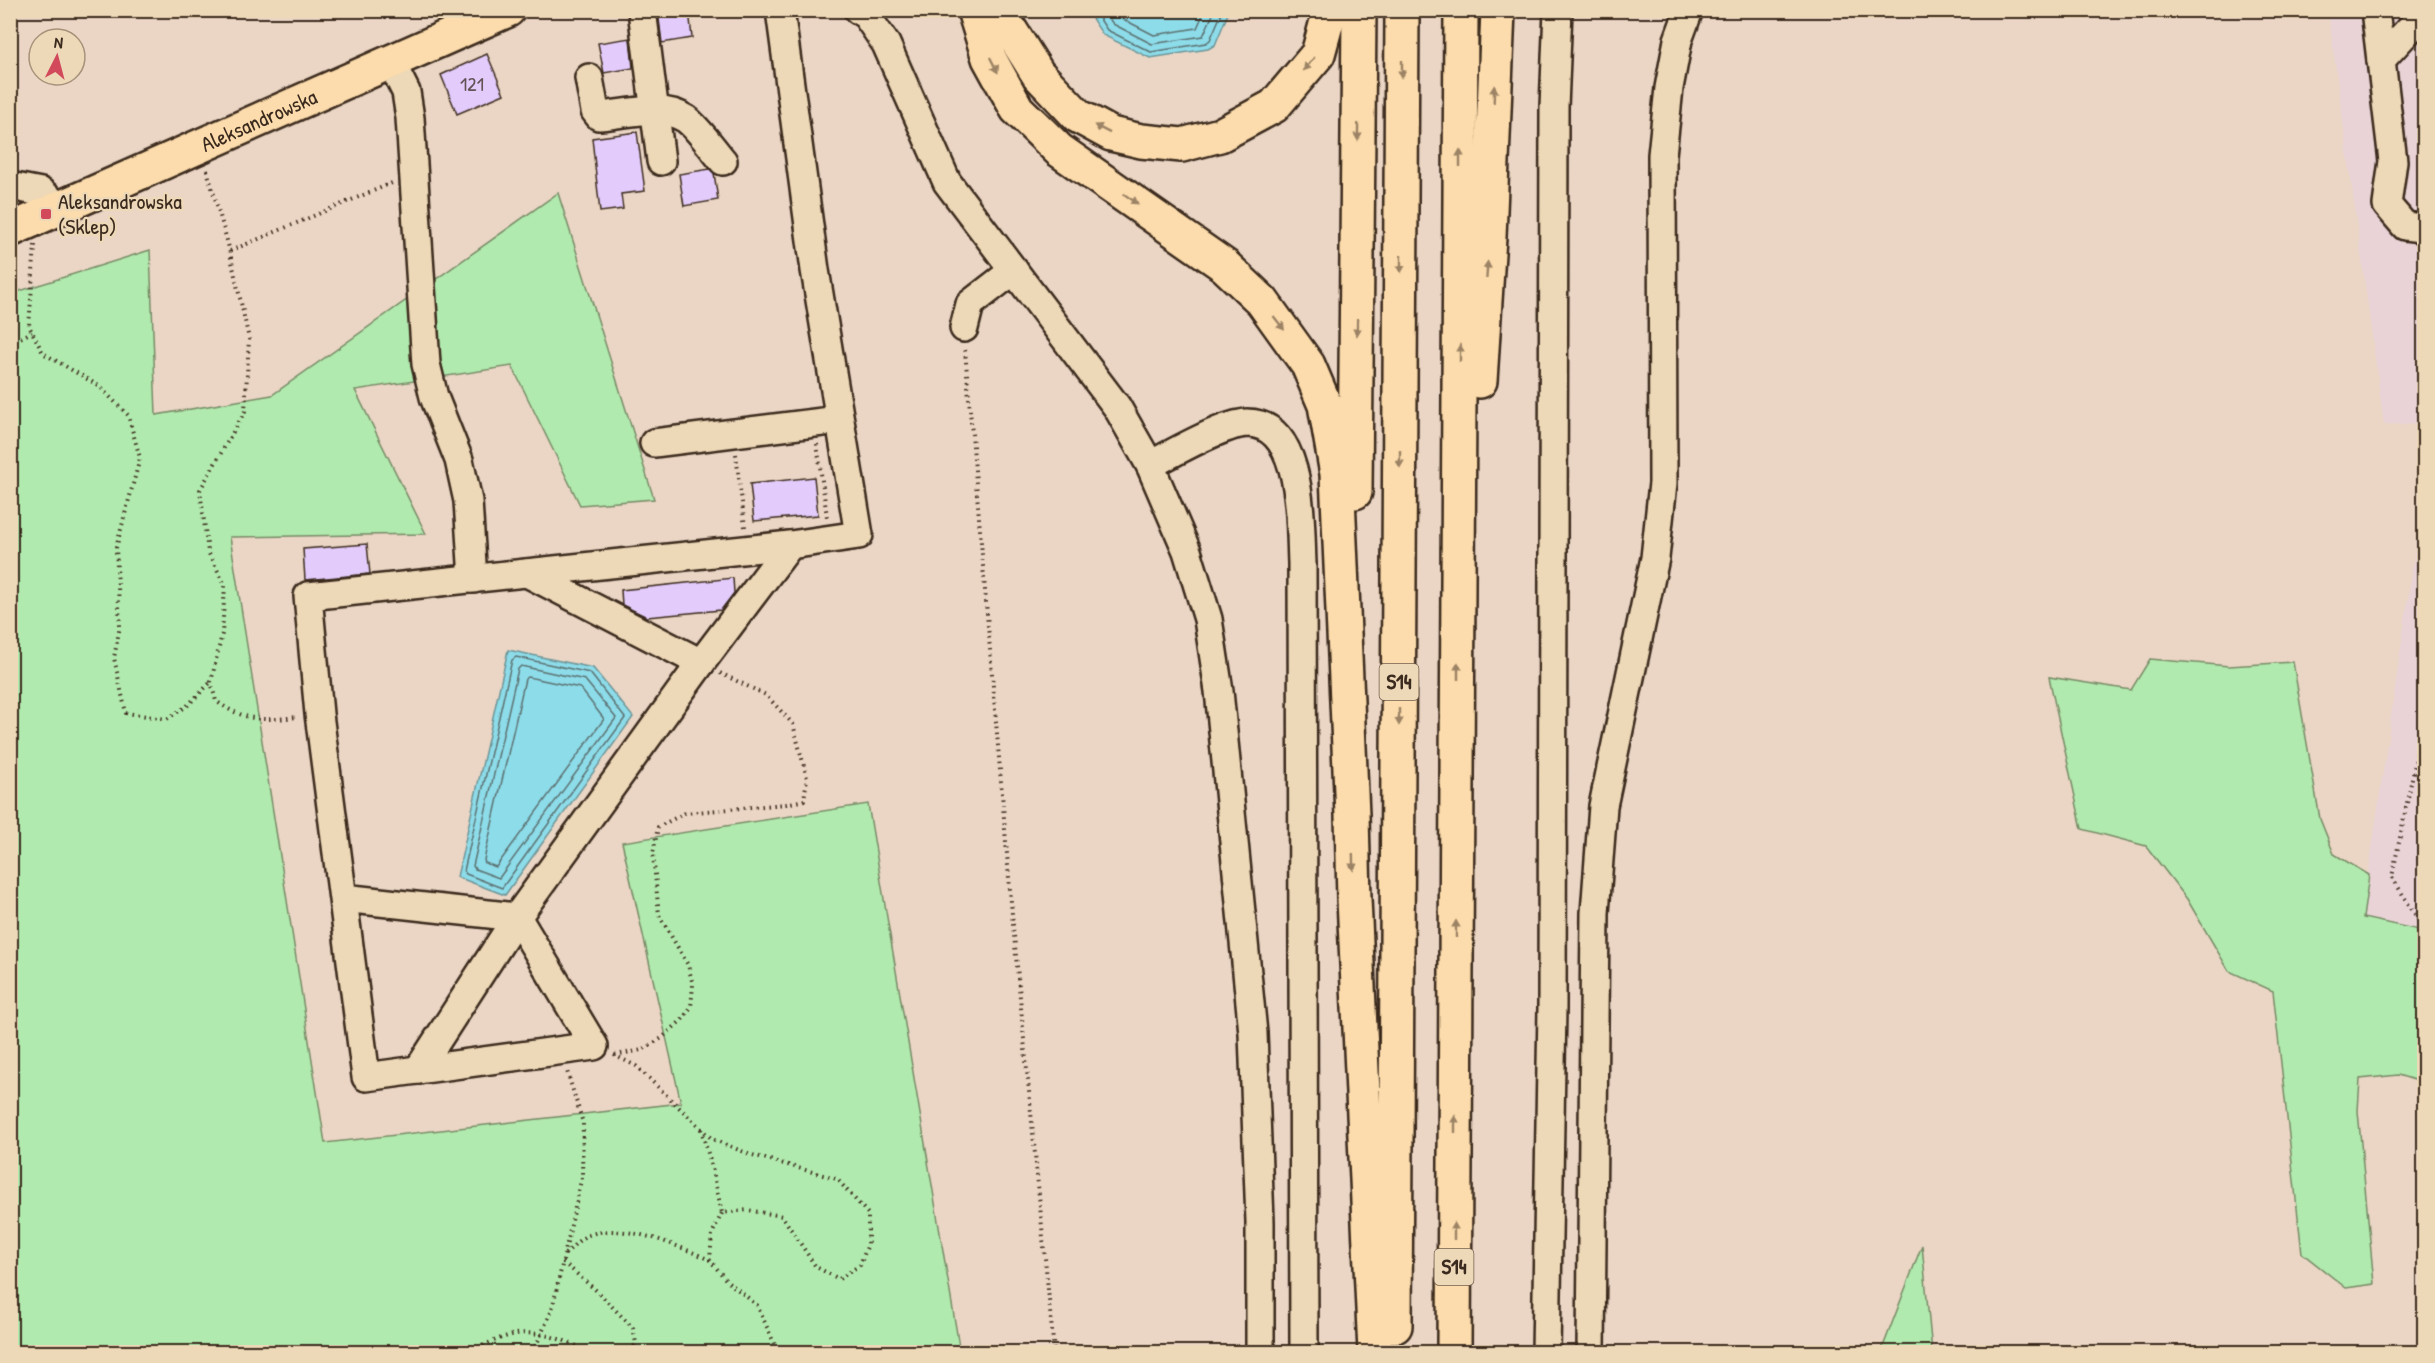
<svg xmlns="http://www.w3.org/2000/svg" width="2435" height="1363" viewBox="0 0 2435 1363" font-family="'Patrick Hand',sans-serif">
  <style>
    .built { fill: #e9d3d6 }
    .green { fill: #b1eaae; stroke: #768a66; stroke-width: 1.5 }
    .water { fill: #8ddcea; stroke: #6c9598; stroke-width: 1.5 }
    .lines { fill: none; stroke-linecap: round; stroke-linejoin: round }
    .shore { stroke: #5c7170; stroke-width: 1.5 }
    .building { fill: #e3ccfc; stroke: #3b2a1e; stroke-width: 1.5 }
    .minor-casing { stroke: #3b2a1e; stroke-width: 32 }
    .major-casing { stroke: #3b2a1e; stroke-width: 38 }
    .highway-casing { stroke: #3b2a1e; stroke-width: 38 }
    .path { stroke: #3b2a1e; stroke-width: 4; stroke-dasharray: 1.5 4.5; stroke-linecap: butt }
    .minor { stroke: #edd8b7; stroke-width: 27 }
    .major { stroke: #fcdcac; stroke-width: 33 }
    .highway { stroke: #fcdcac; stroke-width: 33 }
    .oneway { fill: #9c8365 }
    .poi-dot { fill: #d1495b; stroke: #edd8b7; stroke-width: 2 }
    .labels { text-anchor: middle; stroke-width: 4.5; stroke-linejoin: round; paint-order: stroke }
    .number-label { font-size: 20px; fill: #655256 }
    .shield { fill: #edd8b7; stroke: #705e4c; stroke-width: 1.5 }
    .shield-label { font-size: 21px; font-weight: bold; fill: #3b2a1e }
    .street-label { font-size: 22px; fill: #3b2a1e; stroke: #edd8b7 }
    .poi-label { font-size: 22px; fill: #3b2a1e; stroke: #edd8b7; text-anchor: start }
  </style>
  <rect width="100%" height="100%" fill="#ebd6c5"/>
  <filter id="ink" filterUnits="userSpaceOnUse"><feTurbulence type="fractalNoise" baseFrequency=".0167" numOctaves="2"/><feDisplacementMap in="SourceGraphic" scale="12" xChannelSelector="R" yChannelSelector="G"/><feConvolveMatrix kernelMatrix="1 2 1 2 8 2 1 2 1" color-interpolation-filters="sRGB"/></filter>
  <g filter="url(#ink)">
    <g class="built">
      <path d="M2328,11H2424V423L2384,425Z"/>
      <path d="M2424,486V931L2362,918Z"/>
    </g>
    <g class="green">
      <path d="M558,193L654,499L580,505L512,366L355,390L426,534L230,537L325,1143L681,1103L622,842L868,804L960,1352H11L10,294L150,250L156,415L272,395Z"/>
      <path d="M2150,659L2229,666L2293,662L2320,819L2334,854L2369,875L2363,918L2424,931V1083L2398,1075L2360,1079L2358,1111L2374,1284L2346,1288L2302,1253L2273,991L2229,971L2187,899L2146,846L2082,829L2049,677L2131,690Z"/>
      <path d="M1922,1245L1932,1352H1881Z"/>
    </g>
    <g class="water">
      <path d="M1087,11H1229L1215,45L1208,49L1150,58L1103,35Z"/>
      <path d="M508,650L593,668L633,717L505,895L457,877Z"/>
    </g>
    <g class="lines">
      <g class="shore">
        <path d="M1094,10L1107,30L1151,52L1206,43L1210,40L1223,10"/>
        <path d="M1103,10L1113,24L1152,44L1203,36L1215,10"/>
        <path d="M1114,10L1119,17L1154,35L1197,28L1205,10"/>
        <path d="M516,657L590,673L625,718L502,888L466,874L464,871L512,660Z"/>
        <path d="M521,666L585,680L616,718L499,878L475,869L473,866L518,669Z"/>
        <path d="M528,677L580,688L604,719L496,867L485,863L484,860L525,679Z"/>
      </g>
    </g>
    <g class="building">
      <path d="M689,10L692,38L662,43L658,11Z"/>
      <path d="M630,38L633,68L604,73L598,43Z"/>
      <path d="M487,54L504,94L457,114L441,75Z"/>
      <path d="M637,132L645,191L621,194L623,209L600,212L592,138Z"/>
      <path d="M710,169L714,173L718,200L684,206L679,174Z"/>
      <path d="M814,477L818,515L754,521L750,484Z"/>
      <path d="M367,544L370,574L305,580L303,549Z"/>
      <path d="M733,578L734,593L721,610L647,617L622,605L621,590Z"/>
    </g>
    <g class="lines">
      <defs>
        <g id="minor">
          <path d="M642,10L661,161"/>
          <path d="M858,10L866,15L886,44L947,182L1117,407L1150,465L1187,551L1208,619L1219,691L1253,1033L1260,1222V1352"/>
          <path d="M2375,10L2393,161L2387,205L2405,226L2421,228"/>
          <path d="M2381,60L2416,22L2424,17"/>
          <path d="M391,62L406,92L410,118L426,364L434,397L459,460L468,501L473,579"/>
          <path d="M589,78L595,111L599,116C626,114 662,103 686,119C698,128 713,149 723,161"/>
          <path d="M10,186L41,192L61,208"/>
          <path d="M964,328L970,304L1014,270"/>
          <path d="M654,443L839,420"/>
          <path d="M1150,465C1173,453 1223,424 1247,423C1304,423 1300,523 1302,563L1304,1352"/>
          <path d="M527,573L701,663"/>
          <path d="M343,898L517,917L594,1046L366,1077L319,714L308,596L790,545L859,535L815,270L780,10"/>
          <path d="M418,1070L517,917L701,663L790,545"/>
          <path d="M1546,1352L1552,1008L1554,107L1558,10"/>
          <path d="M1591,1352L1595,913L1603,806L1655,558L1663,483L1662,155L1669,88L1678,40L1689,10"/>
        </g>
        <g id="major">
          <path id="s1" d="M10,230L508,10"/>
        </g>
        <g id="highway">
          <path d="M974,10L989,58L1017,109L1059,150L1225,266L1262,301L1308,365L1325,405L1337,474L1352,815L1354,899L1375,1352"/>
          <path d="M1001,10L1004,20L1038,74L1078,116L1111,134L1141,141L1182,145L1220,135L1274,106L1318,54L1330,10"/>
          <path d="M1480,381L1489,237L1498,10"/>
          <path d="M1355,492L1359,10"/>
          <path d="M1395,1326L1402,10"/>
          <path d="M1454,1352L1461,10"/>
        </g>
      </defs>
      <use href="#minor" class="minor-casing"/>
      <use href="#major" class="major-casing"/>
      <use href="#highway" class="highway-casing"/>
      <g class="path">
        <path d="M207,170L228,244L249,339L245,411L200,490L208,552L225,585L222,634L211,682L216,701C244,721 263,721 297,717"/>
        <path d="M35,245L29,326L43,353L99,386L128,415L140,458L116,548L120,626L114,658L126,713L167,719L187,706L211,682"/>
        <path d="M230,251L392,183"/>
        <path d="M10,343L32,332"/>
        <path d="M965,350L1012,914L1054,1352"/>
        <path d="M817,444L827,517"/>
        <path d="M736,454L745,527"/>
        <path d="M2424,719L2392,877L2419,921L2424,923"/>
        <path d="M614,1055L636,1066L712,1139L749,1154L837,1179L868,1214V1244L860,1265L839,1279L816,1267L782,1216L748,1210L722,1213L712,1234L710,1260L727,1281L757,1305L778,1352"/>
        <path d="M615,1055L642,1050L662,1038L682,1020L691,1007L693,985L688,965L659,915L653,854L658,827L685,813L786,804L804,800L807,778L793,724L766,695L720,673"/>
        <path d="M701,1129L713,1171L722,1213"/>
        <path d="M565,1254C571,1249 576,1242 583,1238C615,1218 679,1246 710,1260"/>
        <path d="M563,1262L598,1292L633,1328L636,1343L631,1352"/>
        <path d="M466,1352C482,1347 499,1337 516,1334C540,1330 568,1341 589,1352"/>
        <path d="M533,1352L552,1310L582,1176L583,1123L567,1071"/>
      </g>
      <use href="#minor" class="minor"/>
      <use href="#major" class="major"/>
      <use href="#highway" class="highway"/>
    </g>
    <defs><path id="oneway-solid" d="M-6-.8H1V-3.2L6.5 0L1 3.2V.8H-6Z" transform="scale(1.5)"/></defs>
    <g class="oneway">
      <use href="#oneway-solid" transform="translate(1309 64) rotate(129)"/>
      <use href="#oneway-solid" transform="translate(994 65) rotate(63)"/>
      <use href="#oneway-solid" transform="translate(1402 69) rotate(90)"/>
      <use href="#oneway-solid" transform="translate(1494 94) rotate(-88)"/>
      <use href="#oneway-solid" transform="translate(1102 129) rotate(-153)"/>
      <use href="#oneway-solid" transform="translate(1358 132) rotate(91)"/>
      <use href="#oneway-solid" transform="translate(1460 158) rotate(-90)"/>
      <use href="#oneway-solid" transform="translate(1131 199) rotate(35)"/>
      <use href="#oneway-solid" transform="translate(1401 264) rotate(90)"/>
      <use href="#oneway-solid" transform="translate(1487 270) rotate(-86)"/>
      <use href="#oneway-solid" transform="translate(1279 323) rotate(52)"/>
      <use href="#oneway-solid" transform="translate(1357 327) rotate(91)"/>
      <use href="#oneway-solid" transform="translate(1460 353) rotate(-90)"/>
      <use href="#oneway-solid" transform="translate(1400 459) rotate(90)"/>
      <use href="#oneway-solid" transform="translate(1458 671) rotate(-90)"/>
      <use href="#oneway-solid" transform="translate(1399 717) rotate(90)"/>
      <use href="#oneway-solid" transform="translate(1353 862) rotate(89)"/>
      <use href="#oneway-solid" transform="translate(1456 929) rotate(-90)"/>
      <use href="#oneway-solid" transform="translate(1455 1124) rotate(-90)"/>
      <use href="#oneway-solid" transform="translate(1454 1231) rotate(-90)"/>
    </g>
  </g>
  <rect class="poi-dot" x="40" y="208" width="12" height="12" rx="3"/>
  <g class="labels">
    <g class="number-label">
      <text x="472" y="91">121</text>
    </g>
    <g class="shield">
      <rect x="1379.5" y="664" width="39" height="36" rx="4.5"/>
      <rect x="1434.5" y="1249" width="39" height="36" rx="4.5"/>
    </g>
    <g class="shield-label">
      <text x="1399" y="689">S14</text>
      <text x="1454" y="1274">S14</text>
    </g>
    <g class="street-label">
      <text dy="8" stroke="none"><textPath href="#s1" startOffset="272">Aleksandrowska</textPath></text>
    </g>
    <g class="poi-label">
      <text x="58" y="209">Aleksandrowska<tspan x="58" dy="25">(Sklep)</tspan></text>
    </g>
  </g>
  <rect width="2435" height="1363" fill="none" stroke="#edd8b7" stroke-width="36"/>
  <rect x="18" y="18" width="2399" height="1327" fill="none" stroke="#3b2a1e" stroke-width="2" filter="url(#ink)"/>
  <g transform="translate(57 57) rotate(6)"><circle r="28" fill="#edd8b7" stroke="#a6927a" stroke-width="1.5"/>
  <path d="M0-4.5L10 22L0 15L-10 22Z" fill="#d1495b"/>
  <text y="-9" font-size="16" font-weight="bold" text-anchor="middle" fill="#3b2a1e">N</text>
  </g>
</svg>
